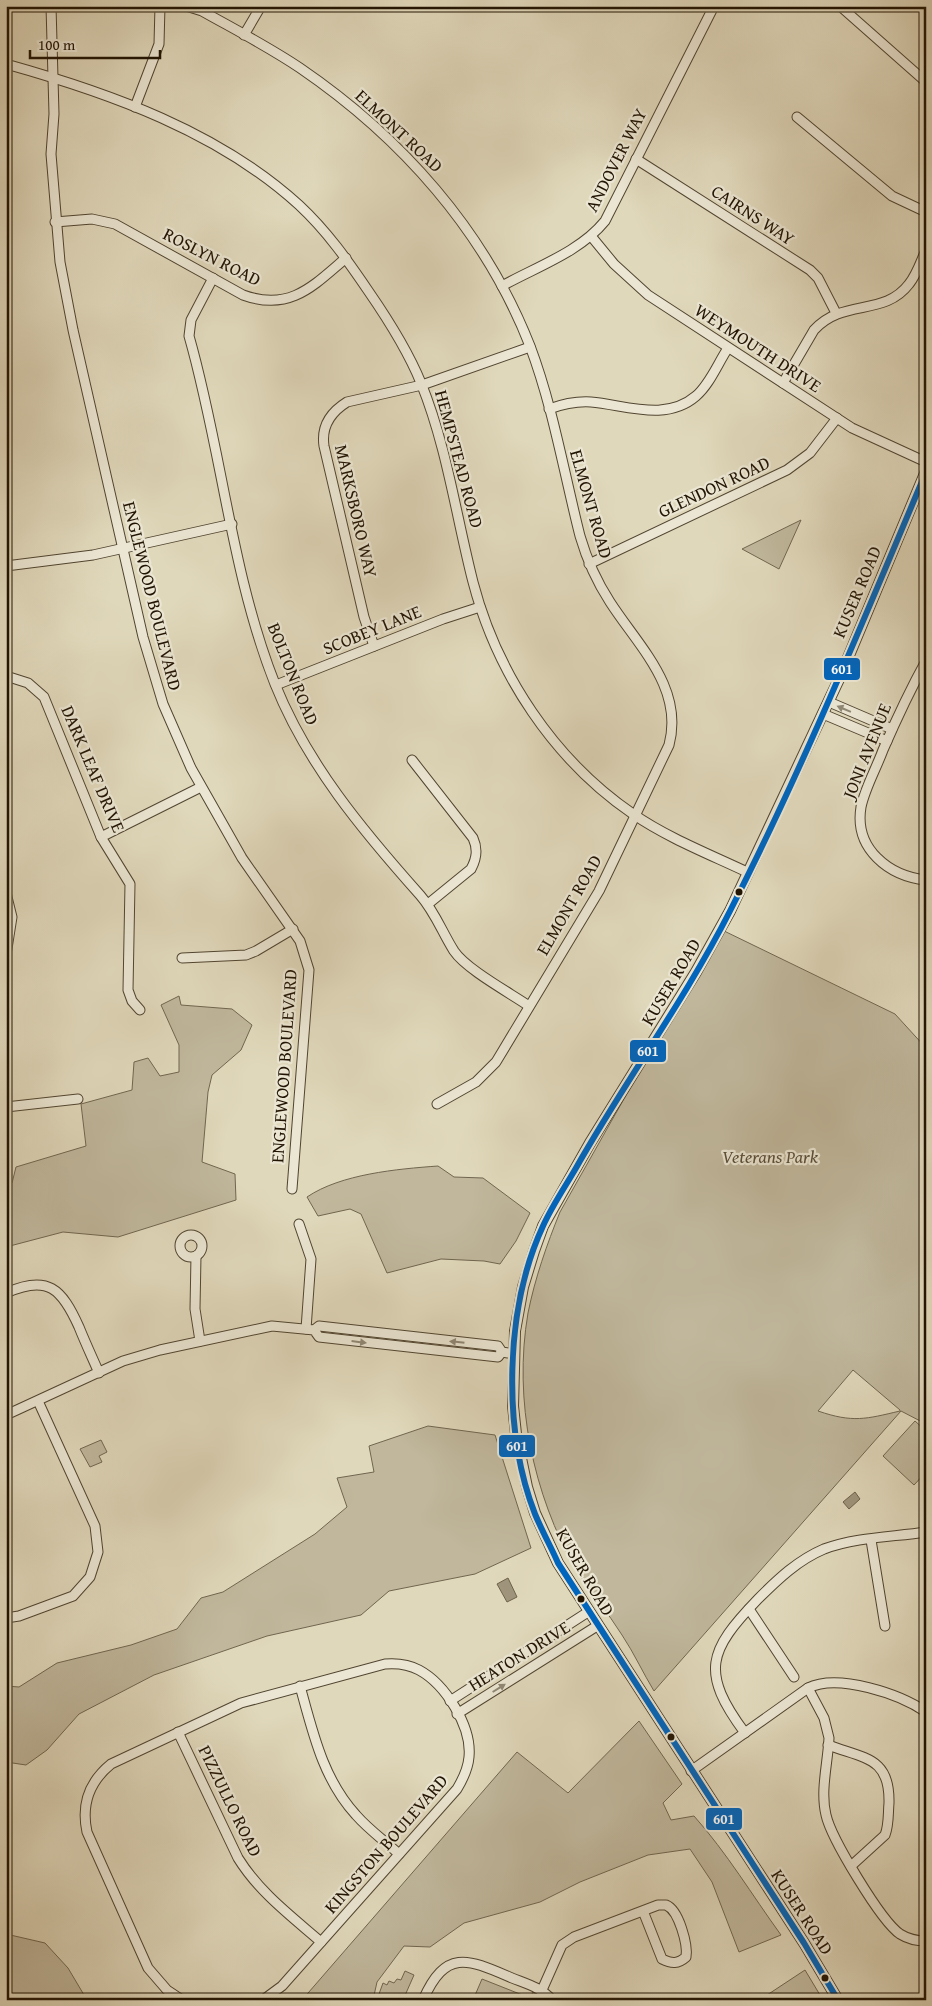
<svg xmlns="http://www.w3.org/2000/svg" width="932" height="2006" viewBox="0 0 932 2006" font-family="'Gentium Book Plus',serif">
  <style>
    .green { fill: #c0b79c; stroke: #706650; fill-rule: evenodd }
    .water { fill: #9f957c; stroke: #6d614c }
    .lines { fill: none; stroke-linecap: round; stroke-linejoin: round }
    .minor-casing { stroke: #514531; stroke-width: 11 }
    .tertiary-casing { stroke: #514531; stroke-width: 12 }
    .minor { stroke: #ebe6d3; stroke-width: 9 }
    .tertiary { stroke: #ebe6d3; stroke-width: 10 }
    .bus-1-casing { stroke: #ebe6d3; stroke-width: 10 }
    .bus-1 { stroke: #0065bd; stroke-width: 6 }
    .oneway { fill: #908875 }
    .bus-dot { fill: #211403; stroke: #ebe6d3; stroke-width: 2 }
    .labels { text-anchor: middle; stroke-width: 4.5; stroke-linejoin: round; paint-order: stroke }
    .street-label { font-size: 18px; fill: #211403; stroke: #ebe6d3 }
    .park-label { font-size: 18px; font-style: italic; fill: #594d39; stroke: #ebe6d3 }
    .line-badge { stroke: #ebe6d3; stroke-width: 2 }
    .badge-label { font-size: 14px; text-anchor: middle; font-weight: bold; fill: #fff }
  </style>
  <rect width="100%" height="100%" fill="#e0d8bb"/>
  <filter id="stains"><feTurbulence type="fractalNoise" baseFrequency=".004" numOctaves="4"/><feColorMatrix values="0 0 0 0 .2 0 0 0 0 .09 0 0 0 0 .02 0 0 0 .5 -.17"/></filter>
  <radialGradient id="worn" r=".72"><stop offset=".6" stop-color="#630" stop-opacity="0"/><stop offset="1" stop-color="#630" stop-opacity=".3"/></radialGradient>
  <g class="green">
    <path d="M801,520L779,569L742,549Z"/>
    <path d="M720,929L895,1014L926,1048V1424L901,1411L654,1691C643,1673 634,1653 622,1635C608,1612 590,1593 576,1570C533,1494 513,1400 528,1313C535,1278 547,1244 560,1212ZM853,1370L900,1410V1411C866,1419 853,1423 818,1411Z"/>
    <path d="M179,996L181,1005L232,1009L252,1025L241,1050L212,1075L208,1092L202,1162L235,1174L236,1200L118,1237L63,1232L6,1247V1180L12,1183L16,1167L86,1146L81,1104L132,1090L134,1062L148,1058L160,1076L179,1072V1045L161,1005Z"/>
    <path d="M438,1166L454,1177L483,1178L530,1213L516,1241L500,1264L484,1261L441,1259L387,1273L361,1214L350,1209L318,1216L307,1197C341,1174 397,1169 438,1166Z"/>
    <path d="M915,1421L926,1431V1472L914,1485L883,1456Z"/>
    <path d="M428,1426L495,1435L531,1548L475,1574L389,1591L361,1615L267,1636L154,1675L79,1714L47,1750L26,1765L6,1762V1686L19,1687L57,1663L131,1645L177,1629L201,1598L223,1592L315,1534L347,1507L337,1478L374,1472L369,1446Z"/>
    <path d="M101,1440L107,1452L99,1456L102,1462L90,1467L80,1449Z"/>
    <path d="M639,1721L682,1784L663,1803L671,1820L694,1816C727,1853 752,1895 781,1935L739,1952L712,1882L690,1849L648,1855L580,1882L540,1902L464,1923L430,1947L404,1946L377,1982L373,2000H302L517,1752L568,1793Z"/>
    <path d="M6,1934L45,1943L68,1968L87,2000H6Z"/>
    <path d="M805,1970L823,2000H758L761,1999Z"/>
    <path d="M405,1971L414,1975L403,2000H382L384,1996L379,1994L383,1983L387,1985L389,1981L394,1983L397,1979L401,1980Z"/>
    <path d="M482,1979L530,1998L533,1992L543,2000H473Z"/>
  </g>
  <g class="water">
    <path d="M855,1492L860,1499L849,1509L843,1502Z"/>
    <path d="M508,1578L517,1597L507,1602L497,1584Z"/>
  </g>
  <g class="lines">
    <defs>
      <g id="minor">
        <path d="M51,6L54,114L51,154L60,262L73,330L143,637L163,704L191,768L242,858L300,941L309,970L292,1189"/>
        <path d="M186,6L202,11C234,29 269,47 300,68C401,137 485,231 530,346C553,407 564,473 580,536C587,560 597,582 610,602C639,647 684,688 669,745L599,891L496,1062L476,1082L437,1104"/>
        <path d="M840,6L926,82"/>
        <path d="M244,35L261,6"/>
        <path d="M6,64C110,93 219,132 299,205C327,231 348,261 369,292C389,321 408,351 421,383C447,447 456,516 473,582C497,674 554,760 633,814C668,838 709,854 747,872"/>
        <path d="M135,107L159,44L160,6"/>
        <path d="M797,117L892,196L926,212"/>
        <path d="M636,159L810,270L818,278L836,313"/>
        <path d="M55,222L92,219L115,224L243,295C290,312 313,286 346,258"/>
        <path d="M591,236L614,264L648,295L852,428L926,462"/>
        <path d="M213,278L191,320L189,336C222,451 231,573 275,684C307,764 363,831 420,895C435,912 442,932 454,951C466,969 510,993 529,1006"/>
        <path d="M502,286C536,267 580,252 605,221L714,6"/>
        <path d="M783,383L814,330C843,298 884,317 909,284C917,274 921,261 926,250"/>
        <path d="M549,409C563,404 576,401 591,402C626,405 666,422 696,396C710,384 718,363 728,348"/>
        <path d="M6,548L7,566"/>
        <path d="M589,564L787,470L810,453L837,418"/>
        <path d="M6,566L93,555L232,524"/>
        <path d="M374,646L364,617L324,446C321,426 331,412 347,402L422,385L530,347"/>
        <path d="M926,661C910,690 896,720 883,750C876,769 865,788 861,807C854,849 889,876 926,880"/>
        <path d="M6,676L28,683L44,697L101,837L130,884L128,990L132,1001L140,1010"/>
        <path d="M276,685L443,619L480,607"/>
        <path d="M829,702L892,729"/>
        <path d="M823,714L887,741"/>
        <path d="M412,760L473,838C478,849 477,858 471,869L428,904"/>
        <path d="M101,837L201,787"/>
        <path d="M6,893L12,917L6,955"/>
        <path d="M182,958L246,955L256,951L293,929"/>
        <path d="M6,1107L78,1099"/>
        <path d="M299,1224L311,1259L306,1329"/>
        <circle cx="191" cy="1246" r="11"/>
        <path d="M196,1256L195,1309L200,1341"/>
        <path d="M6,1293C48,1274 62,1289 79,1327C85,1342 92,1357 99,1373"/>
        <path d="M314,1330L319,1326L498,1346L502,1352L508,1353"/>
        <path d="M6,1415L123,1361L160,1350L272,1326L314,1330L319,1337L498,1357L502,1352"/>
        <path d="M871,1540L885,1626"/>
        <path d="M749,1609L794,1677"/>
        <path d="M6,1618L19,1616L73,1596L90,1577L98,1552L95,1526L38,1401"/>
        <path d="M300,1686C313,1733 323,1779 356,1815C369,1830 385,1841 399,1854"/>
        <path d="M808,1688L824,1718L829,1738C828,1762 820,1791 826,1815C831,1838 881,1921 900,1934C908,1939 917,1941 926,1941"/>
        <path d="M450,1701L588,1612"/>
        <path d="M457,1714L597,1626"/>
        <path d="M178,1732L238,1858C259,1892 291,1916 321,1942"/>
        <path d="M745,1733C700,1672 708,1651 758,1599C778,1579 798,1560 824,1549C856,1537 893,1537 926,1532"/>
        <path d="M828,1745C865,1759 890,1757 889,1803C888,1814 889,1825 885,1835L851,1866"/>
        <path d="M691,1771L808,1688C838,1673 900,1694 926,1712"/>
        <path d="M542,1990L562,1945L574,1937L658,1905C661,1905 664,1905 666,1905C679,1910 688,1945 686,1957C678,1964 672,1964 662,1959L643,1911"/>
        <path d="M182,2000L167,1990L148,1968L87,1832C81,1804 89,1782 111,1764L241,1703L385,1664C397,1663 408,1664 419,1670C445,1684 472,1726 469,1757C468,1769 463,1779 457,1789L282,1986L263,2000"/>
        <path d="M423,2000C446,1948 468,1959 512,1978C527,1984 542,1988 552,2000"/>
      </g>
      <path id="tertiary" d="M838,2000L804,1943L558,1563L535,1513L527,1487L516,1434L513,1406L515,1331L523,1287L534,1251L543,1226L590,1143L696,972L730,911L840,677L926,471"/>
    </defs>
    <use href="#minor" class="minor-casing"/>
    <use href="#tertiary" class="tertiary-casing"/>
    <use href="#minor" class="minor"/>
    <use href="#tertiary" class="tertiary"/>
    <defs>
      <path id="bus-1" d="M838,2000L804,1943L558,1563C551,1547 542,1531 535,1514C502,1429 505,1308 543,1226C552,1206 565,1187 576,1168C625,1081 685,1000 730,911C803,768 864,619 926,472"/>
    </defs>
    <use href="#bus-1" class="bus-1-casing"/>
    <use href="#bus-1" class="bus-1"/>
  </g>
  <defs><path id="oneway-solid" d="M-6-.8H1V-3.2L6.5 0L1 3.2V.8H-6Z" transform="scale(1.25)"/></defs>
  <g class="oneway">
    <use href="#oneway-solid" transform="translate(844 709) rotate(-157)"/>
    <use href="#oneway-solid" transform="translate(359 1342) rotate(7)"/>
    <use href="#oneway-solid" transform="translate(457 1342) rotate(-174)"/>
    <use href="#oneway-solid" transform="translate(499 1688) rotate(-32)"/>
  </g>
  <g class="bus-dot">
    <circle cx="739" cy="892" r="4.5"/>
    <circle cx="581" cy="1599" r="4.5"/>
    <circle cx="671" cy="1737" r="4.5"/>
    <circle cx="825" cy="1978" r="4.5"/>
  </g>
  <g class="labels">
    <g class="street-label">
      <text transform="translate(399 131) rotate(43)" y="6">ELMONT ROAD</text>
      <text transform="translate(616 160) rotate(-63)" y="6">ANDOVER WAY</text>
      <text transform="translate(753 215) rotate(33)" y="6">CAIRNS WAY</text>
      <text transform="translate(212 257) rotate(27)" y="6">ROSLYN ROAD</text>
      <text transform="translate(758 348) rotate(33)" y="6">WEYMOUTH DRIVE</text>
      <text transform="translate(459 459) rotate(75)" y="6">HEMPSTEAD ROAD</text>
      <text transform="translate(714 487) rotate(-25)" y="6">GLENDON ROAD</text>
      <text transform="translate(591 504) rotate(74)" y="6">ELMONT ROAD</text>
      <text transform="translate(356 511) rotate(77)" y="6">MARKSBORO WAY</text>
      <text transform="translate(857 592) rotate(-67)" y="6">KUSER ROAD</text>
      <text transform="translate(152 596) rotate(76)" y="6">ENGLEWOOD BOULEVARD</text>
      <text transform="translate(372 630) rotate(-22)" y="6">SCOBEY LANE</text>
      <text transform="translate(293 674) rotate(68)" y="6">BOLTON ROAD</text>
      <text transform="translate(867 751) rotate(-68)" y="6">JONI AVENUE</text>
      <text transform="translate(93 769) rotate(67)" y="6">DARK LEAF DRIVE</text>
      <text transform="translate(569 905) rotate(-60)" y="6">ELMONT ROAD</text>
      <text transform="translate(671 982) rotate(-59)" y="6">KUSER ROAD</text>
      <text transform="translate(284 1066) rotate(-86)" y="6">ENGLEWOOD BOULEVARD</text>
      <text transform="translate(585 1572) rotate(60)" y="6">KUSER ROAD</text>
      <text transform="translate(519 1656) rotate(-32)" y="6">HEATON DRIVE</text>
      <text transform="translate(230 1801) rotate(64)" y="6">PIZZULLO ROAD</text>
      <text transform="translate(386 1844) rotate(-49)" y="6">KINGSTON BOULEVARD</text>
      <text transform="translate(802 1912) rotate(57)" y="6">KUSER ROAD</text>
    </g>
    <g class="park-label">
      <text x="770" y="1163">Veterans Park</text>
    </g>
  </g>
  <g class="line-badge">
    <rect x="823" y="657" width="38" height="24" rx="5" fill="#0065bd"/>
    <rect x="629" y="1039" width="38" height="24" rx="5" fill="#0065bd"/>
    <rect x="498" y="1434" width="38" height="24" rx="5" fill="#0065bd"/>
    <rect x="705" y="1807" width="38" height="24" rx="5" fill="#0065bd"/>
  </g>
  <g class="badge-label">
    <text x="842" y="674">601</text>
    <text x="648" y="1056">601</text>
    <text x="517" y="1451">601</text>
    <text x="724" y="1824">601</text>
  </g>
  <rect width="932" height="2006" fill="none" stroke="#e0d8bb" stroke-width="25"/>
  <rect x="8" y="8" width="917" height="1991" fill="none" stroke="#211403" stroke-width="2.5"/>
  <rect x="12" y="12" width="907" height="1981" fill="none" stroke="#211403"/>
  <path d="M30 50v8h130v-8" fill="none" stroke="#211403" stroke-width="2.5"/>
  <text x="38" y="50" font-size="15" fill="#211403" stroke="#ebe6d3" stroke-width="4" paint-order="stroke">100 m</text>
  <rect width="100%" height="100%" filter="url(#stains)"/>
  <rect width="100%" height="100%" fill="url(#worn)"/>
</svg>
